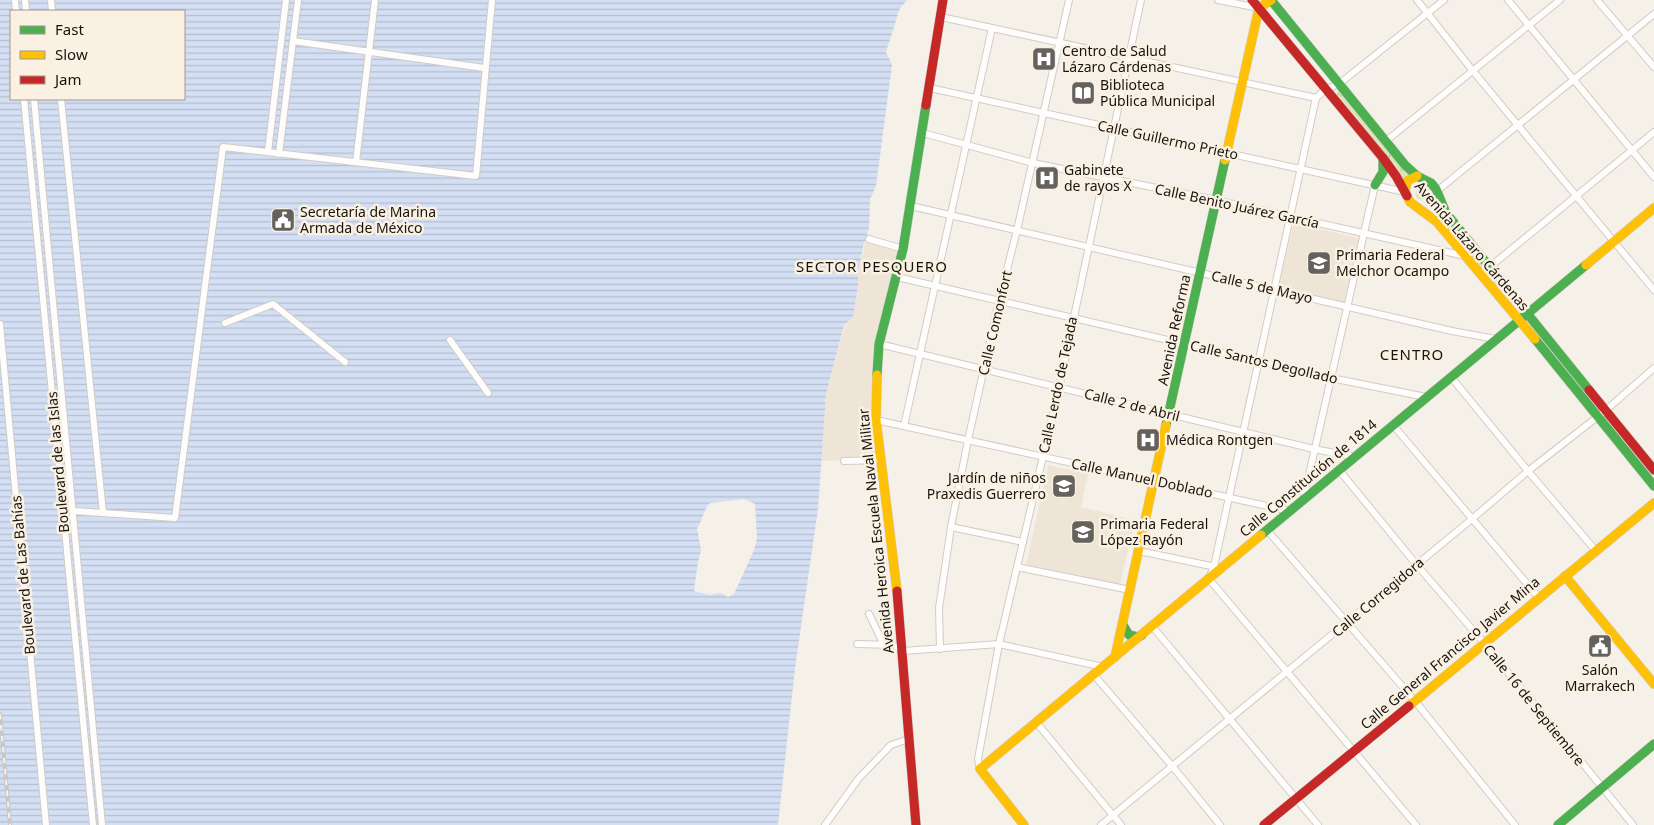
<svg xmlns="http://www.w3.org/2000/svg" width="1654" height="825" viewBox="0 0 1654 825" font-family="'Noto Sans',sans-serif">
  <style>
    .built { fill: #efe5d6 }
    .grass { fill: url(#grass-tufts) }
    .water { fill: url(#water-rules); fill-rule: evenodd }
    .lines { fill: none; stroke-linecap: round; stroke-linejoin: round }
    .street-casing { stroke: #d0ccc6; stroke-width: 8 }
    .fast-casing { stroke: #d0ccc6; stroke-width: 10 }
    .slow-casing { stroke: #d0ccc6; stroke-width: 10 }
    .jam-casing { stroke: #d0ccc6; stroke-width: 10 }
    .street { stroke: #fefdfc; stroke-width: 6 }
    .fast { stroke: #4caf50; stroke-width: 9 }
    .slow { stroke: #ffc107; stroke-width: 9 }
    .jam { stroke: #c62828; stroke-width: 9 }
    .rail-casing { stroke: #c8c7c5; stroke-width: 4 }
    .rail { stroke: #faf1e3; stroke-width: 2; stroke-dasharray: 5.5; stroke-linecap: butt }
    .labels { text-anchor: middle; stroke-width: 5; stroke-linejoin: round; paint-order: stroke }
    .poi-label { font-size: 14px; fill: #171410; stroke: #faf1e3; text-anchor: start }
    .street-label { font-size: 14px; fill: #171410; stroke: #faf1e3 }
    .neighbourhood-label { font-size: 15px; letter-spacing: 1px; fill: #171410; stroke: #faf1e3 }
  </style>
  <defs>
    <pattern id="grass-tufts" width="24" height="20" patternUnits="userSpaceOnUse" patternTransform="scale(1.25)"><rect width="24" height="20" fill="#dee4b2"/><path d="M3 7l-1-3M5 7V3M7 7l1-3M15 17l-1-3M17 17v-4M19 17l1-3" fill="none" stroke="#bec398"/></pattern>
    <pattern id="water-rules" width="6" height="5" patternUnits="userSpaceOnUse" patternTransform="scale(1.25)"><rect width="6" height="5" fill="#d4dff4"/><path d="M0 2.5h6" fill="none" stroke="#b5bed0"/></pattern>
  </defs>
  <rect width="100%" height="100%" fill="#f5f0e8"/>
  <g class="built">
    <path d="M1294,223L1359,238L1344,303L1278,288Z"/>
    <path d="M866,240L899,249L878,344L871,413L877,459L821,461L826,394L845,325L853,317L858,286V273Z"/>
    <path d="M1048,465L1088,474L1081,507L1135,520L1120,585L1026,565Z"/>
  </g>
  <g class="grass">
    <path d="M1338,90L1411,173L1402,180L1399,170L1337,94Z"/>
    <circle cx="1421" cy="194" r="5.5"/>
    <path d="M1439,208L1443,218L1484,266L1481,268L1432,214Z"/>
    <path d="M1491,276L1521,312L1519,315L1488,278Z"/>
  </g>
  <path class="water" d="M0,0H907L900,8L886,52L892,65L876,186L870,199L869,228L863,247L858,273V286L853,317L844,325L826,394L818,509L795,668L778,825H0ZM11,11H184V99H11ZM744,499L755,504L757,538L754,550L734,594L728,597L721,593L709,595L694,591L698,562L701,551L697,528C703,520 703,510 710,503Z"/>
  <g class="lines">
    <defs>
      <g id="street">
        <path d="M15,0L16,11"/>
        <path d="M25,0L26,11"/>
        <path d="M51,0L52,11"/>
        <path d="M1218,0L1259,8"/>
        <path d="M1417,0L1473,71L1654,290"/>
        <path d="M1508,0L1654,177"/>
        <path d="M1597,0L1654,67"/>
        <path d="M941,17L1316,98"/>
        <path d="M293,41L484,68"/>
        <path d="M930,88L1405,192"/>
        <path d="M24,99L93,825"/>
        <path d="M34,99L102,825"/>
        <path d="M61,99L103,513"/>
        <path d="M923,133L1033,163L1216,200L1465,256"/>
        <path d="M1386,141L1560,0"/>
        <path d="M268,152L286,0"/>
        <path d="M279,154L298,0"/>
        <path d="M356,162L375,0"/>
        <path d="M1437,191L1654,14"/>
        <path d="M911,206L1452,331L1496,339"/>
        <path d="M869,239L903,249"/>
        <path d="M1480,275L1654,132"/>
        <path d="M897,277L1331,378L1426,397"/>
        <path d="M225,323L273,304L345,362"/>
        <path d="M0,324L46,825"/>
        <path d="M450,340L488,393"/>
        <path d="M879,344L1314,449L1355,457"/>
        <path d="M1451,377L1528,471L1596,551"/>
        <path d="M876,420L1290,511"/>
        <path d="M1393,425L1539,598"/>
        <path d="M904,426L992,28"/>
        <path d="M844,461L881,460"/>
        <path d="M1339,470L1416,564L1484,643L1633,825"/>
        <path d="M1303,501L1375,185"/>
        <path d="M74,511L175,518L223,147L476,176L492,0"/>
        <path d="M951,527L1023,542"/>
        <path d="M1267,530L1415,701L1515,825"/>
        <path d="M1139,551L1216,567"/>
        <path d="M1017,567L1130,590"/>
        <path d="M869,614L884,645"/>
        <path d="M1152,626L1318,825"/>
        <path d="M857,644L894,645L903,651L999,644L1103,667"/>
        <path d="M940,649L939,608L951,527L968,440L999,301L1017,230L1069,0"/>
        <path d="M1094,675L1173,767L1220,825"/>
        <path d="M1036,722L1121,825"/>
        <path d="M980,769L978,759L999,644L1059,388L1141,0"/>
        <path d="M825,825L859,778L891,745L909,739"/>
        <path d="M1101,825L1472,519L1528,471L1605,411L1654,368"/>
        <path d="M1416,825L1209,579L1214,566L1316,98L1326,89L1339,84L1444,0"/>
      </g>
      <g id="fast">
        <path d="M1271,0L1405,165L1417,176L1431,183L1436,189L1446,213L1589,390"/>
        <path d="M1375,185L1383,172V158"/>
        <path d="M1535,339L1654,486"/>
        <path d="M877,375L879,344L903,249L926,105"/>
        <path d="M1166,425L1225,160"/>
        <path d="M1261,535L1586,265"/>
        <path d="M1123,625L1129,635L1138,637L1142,635"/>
        <path d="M1558,825L1654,744"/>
      </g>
      <g id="slow">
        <path d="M1225,160L1259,8L1271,0"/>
        <path d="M1405,192L1407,181L1417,176"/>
        <path d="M1407,196L1410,202L1437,222L1535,339"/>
        <path d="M1586,265L1654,208"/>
        <path d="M877,375L876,420L897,591"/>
        <path d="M1565,576L1654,684"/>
        <path d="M1115,657L1166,425"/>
        <path d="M1409,706L1654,503"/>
        <path d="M1024,825L980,769L1261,535"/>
      </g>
      <g id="jam">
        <path d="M1252,0L1383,158L1396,176L1407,196"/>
        <path d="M926,105L943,0"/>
        <path d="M1589,390L1654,470"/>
        <path d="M897,591L916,825"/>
        <path d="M1264,825L1409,706"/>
      </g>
    </defs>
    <use href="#street" class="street-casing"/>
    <use href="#fast" class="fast-casing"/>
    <use href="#slow" class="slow-casing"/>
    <use href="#jam" class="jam-casing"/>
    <use href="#street" class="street"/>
    <use href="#fast" class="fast"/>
    <use href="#slow" class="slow"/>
    <use href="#jam" class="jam"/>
    <defs>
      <path id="rail" d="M0,714L10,825"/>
    </defs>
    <use href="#rail" class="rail-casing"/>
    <use href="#rail" class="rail"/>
  </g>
  <defs>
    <symbol id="hospital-square" viewBox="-11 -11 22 22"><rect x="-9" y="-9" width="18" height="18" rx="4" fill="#65615c" stroke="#faf1e3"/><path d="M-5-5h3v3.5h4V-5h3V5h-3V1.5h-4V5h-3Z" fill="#fff"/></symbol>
    <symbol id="library-square" viewBox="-11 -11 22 22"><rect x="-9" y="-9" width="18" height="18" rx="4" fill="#65615c" stroke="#faf1e3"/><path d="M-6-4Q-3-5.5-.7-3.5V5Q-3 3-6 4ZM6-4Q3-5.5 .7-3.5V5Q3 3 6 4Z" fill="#fff"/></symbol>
    <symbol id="civic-square" viewBox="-11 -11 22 22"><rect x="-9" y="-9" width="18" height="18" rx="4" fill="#65615c" stroke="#faf1e3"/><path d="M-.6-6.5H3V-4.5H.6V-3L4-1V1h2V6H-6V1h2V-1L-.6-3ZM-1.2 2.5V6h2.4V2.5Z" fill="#fff"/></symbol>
    <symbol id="school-square" viewBox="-11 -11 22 22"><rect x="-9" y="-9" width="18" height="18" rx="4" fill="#65615c" stroke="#faf1e3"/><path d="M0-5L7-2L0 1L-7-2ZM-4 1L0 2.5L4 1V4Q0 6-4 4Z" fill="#fff"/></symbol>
  </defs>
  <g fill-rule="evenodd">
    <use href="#hospital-square" x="1030" y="45" width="28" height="28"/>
    <use href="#library-square" x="1069" y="79" width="28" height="28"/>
    <use href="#hospital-square" x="1033" y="164" width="28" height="28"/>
    <use href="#civic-square" x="269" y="206" width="28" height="28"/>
    <use href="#school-square" x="1305" y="249" width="28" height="28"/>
    <use href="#hospital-square" x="1134" y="426" width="28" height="28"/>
    <use href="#school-square" x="1050" y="472" width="28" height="28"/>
    <use href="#school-square" x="1069" y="518" width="28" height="28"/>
    <use href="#civic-square" x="1586" y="632" width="28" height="28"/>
  </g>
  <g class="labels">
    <g class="poi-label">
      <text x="1062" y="56">Centro de Salud<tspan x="1062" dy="16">Lázaro Cárdenas</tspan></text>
      <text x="1100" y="90">Biblioteca<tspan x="1100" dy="16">Pública Municipal</tspan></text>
      <text x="1064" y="175">Gabinete<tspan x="1064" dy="16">de rayos X</tspan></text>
      <text x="300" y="217">Secretaría de Marina<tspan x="300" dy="16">Armada de México</tspan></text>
      <text x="1336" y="260">Primaria Federal<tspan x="1336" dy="16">Melchor Ocampo</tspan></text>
      <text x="1166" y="445">Médica Rontgen</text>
      <text x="1046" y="483" text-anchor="end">Jardín de niños<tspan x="1046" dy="16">Praxedis Guerrero</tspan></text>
      <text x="1100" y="529">Primaria Federal<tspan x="1100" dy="16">López Rayón</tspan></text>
      <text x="1600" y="675" text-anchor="middle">Salón<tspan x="1600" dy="16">Marrakech</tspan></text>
    </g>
    <g class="street-label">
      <text transform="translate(1168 140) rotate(12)" y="5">Calle Guillermo Prieto</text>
      <text transform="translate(1237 206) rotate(12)" y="5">Calle Benito Juárez García</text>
      <text transform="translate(1472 246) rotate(49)" y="5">Avenida Lázaro Cárdenas</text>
      <text transform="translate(1262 287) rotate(13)" y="5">Calle 5 de Mayo</text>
      <text transform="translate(995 323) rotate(-77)" y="5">Calle Comonfort</text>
      <text transform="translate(1174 330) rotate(-78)" y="5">Avenida Reforma</text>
      <text transform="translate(1264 362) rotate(13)" y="5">Calle Santos Degollado</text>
      <text transform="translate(1058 385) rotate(-78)" y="5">Calle Lerdo de Tejada</text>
      <text transform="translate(1132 405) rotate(14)" y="5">Calle 2 de Abril</text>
      <text transform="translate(58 462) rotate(-95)" y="5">Boulevard de las Islas</text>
      <text transform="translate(1142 478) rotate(12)" y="5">Calle Manuel Doblado</text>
      <text transform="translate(1308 478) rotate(-40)" y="5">Calle Constitución de 1814</text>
      <text transform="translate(876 531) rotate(-96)" y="5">Avenida Heroica Escuela Naval Militar</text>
      <text transform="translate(23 575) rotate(-95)" y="5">Boulevard de Las Bahías</text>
      <text transform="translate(1378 597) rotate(-40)" y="5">Calle Corregidora</text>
      <text transform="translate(1450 653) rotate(-40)" y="5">Calle General Francisco Javier Mina</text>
      <text transform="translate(1534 705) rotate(51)" y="5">Calle 16 de Septiembre</text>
    </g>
    <g class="neighbourhood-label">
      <text x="872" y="272">SECTOR PESQUERO</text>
      <text x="1412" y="360">CENTRO</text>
    </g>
  </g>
  <rect x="10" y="10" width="175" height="90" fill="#faf1e3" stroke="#9f998f"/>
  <rect x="20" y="26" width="25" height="8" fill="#4caf50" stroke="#9f998f"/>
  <text x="55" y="35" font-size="15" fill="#171410">Fast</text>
  <rect x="20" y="51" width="25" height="8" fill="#ffc107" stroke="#9f998f"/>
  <text x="55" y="60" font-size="15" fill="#171410">Slow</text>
  <rect x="20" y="76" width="25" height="8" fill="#c62828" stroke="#9f998f"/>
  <text x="55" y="85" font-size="15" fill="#171410">Jam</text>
</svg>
